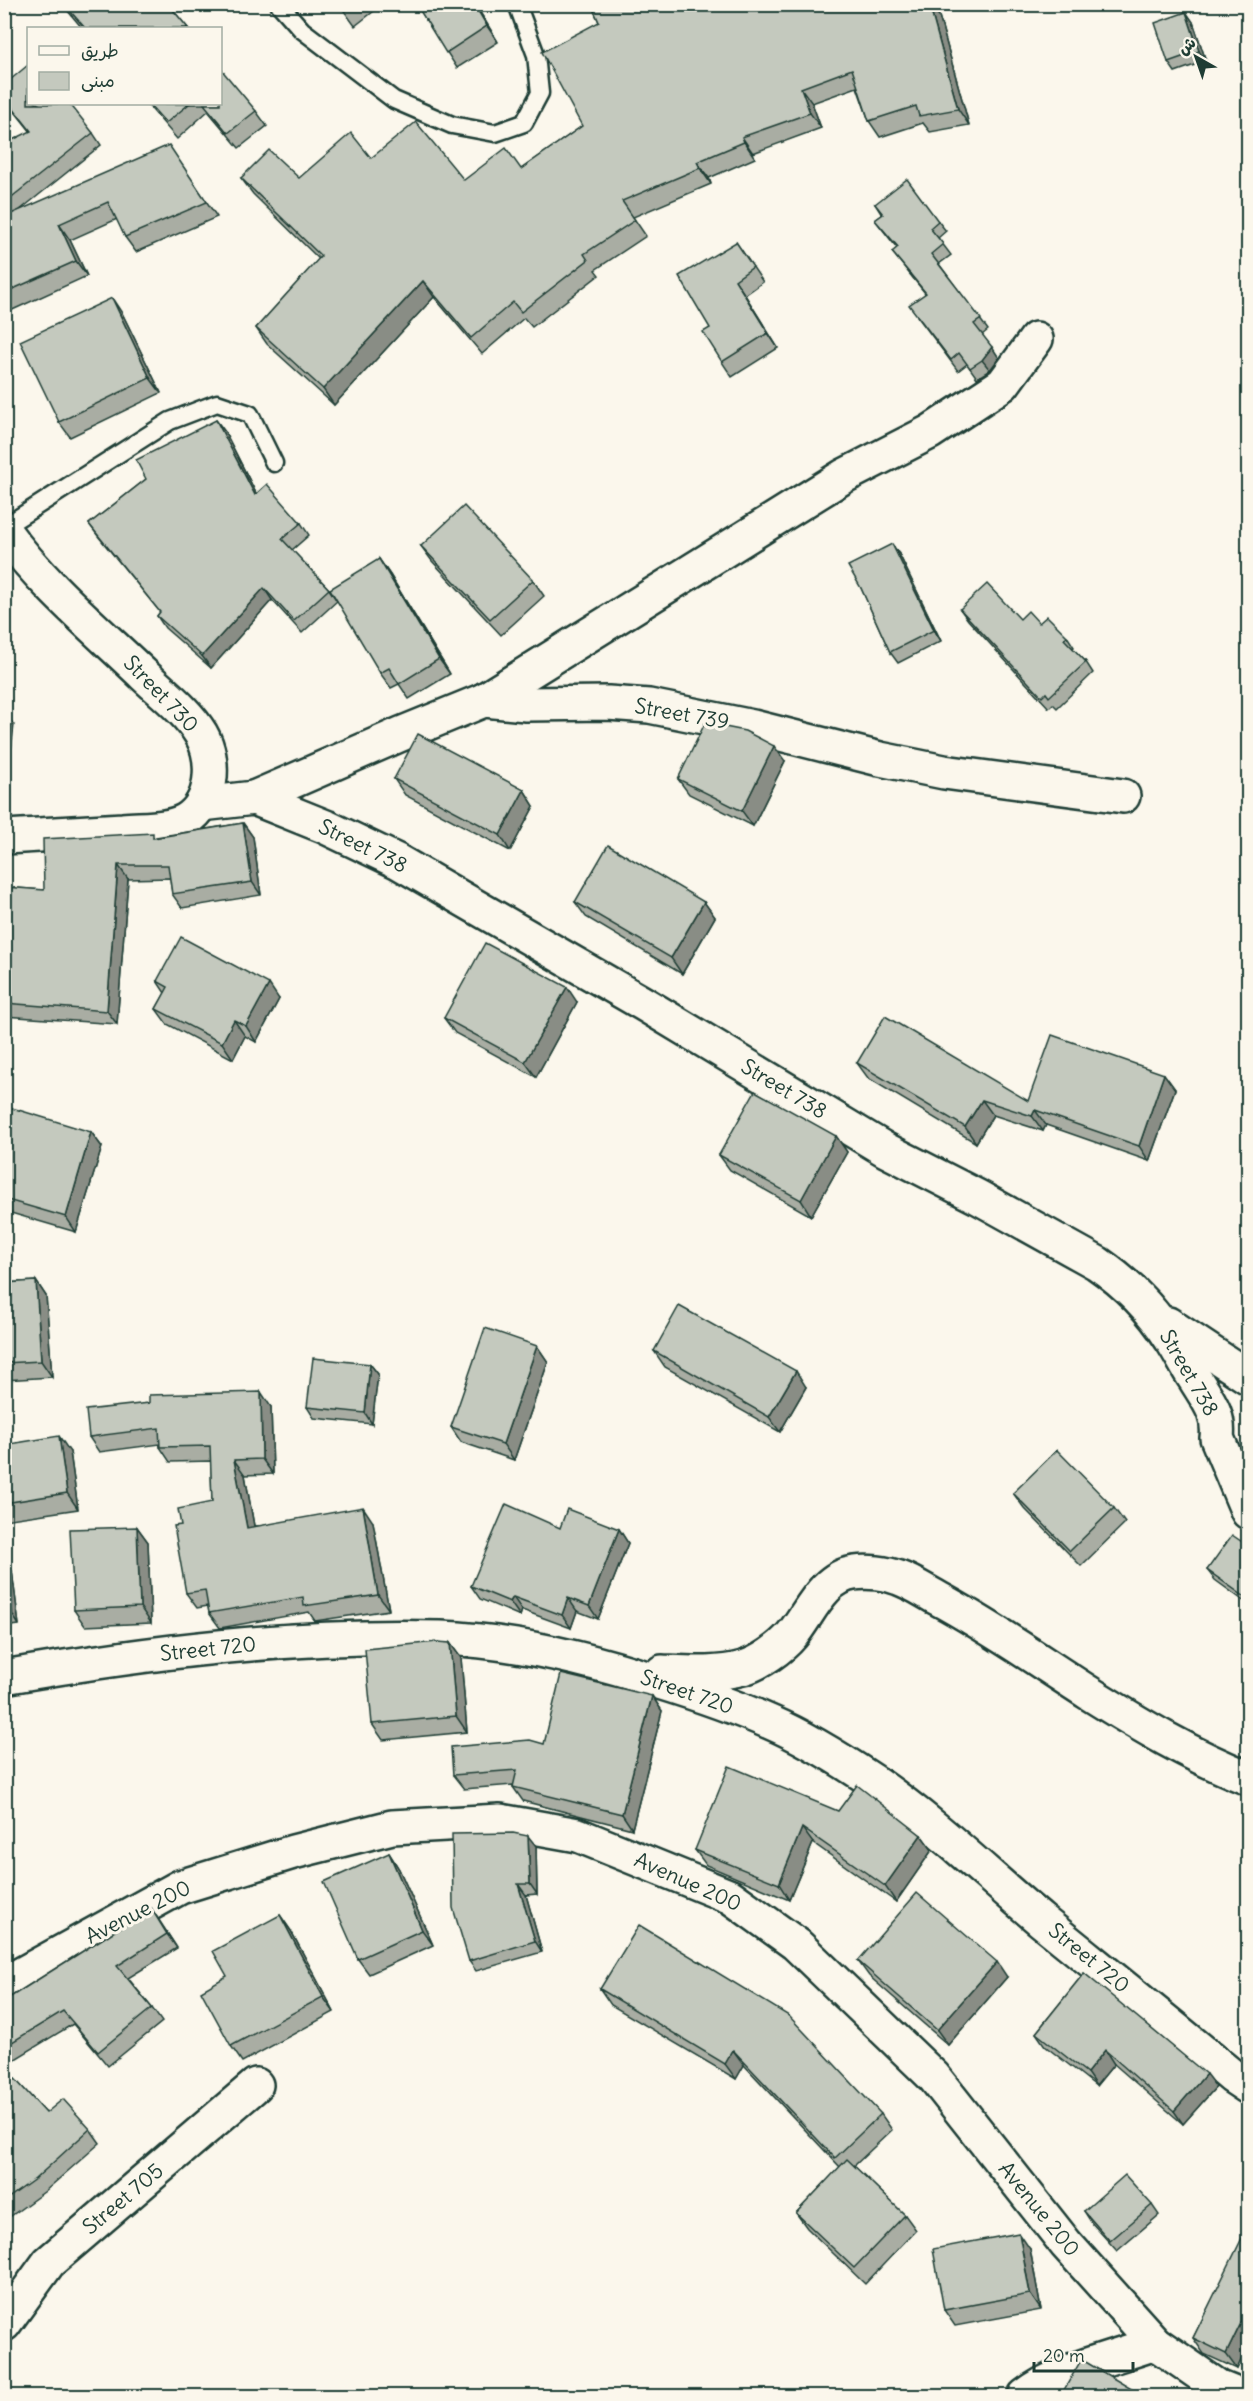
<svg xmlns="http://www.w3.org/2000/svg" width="1253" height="2401" viewBox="0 0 1253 2401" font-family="Delius,'Playpen Sans Arabic',sans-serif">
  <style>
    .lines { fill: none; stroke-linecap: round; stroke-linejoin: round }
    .lane-casing { stroke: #1f3d34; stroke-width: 21 }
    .street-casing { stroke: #1f3d34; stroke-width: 38 }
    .secondary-casing { stroke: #1f3d34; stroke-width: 38 }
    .lane { stroke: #fbf7ec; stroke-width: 16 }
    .street { stroke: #fbf7ec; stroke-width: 33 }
    .secondary { stroke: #fbf7ec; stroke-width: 33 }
    .wall { fill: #a9ada3; stroke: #1f3d34; stroke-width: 1.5 }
    .shaded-wall { fill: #898d85; stroke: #1f3d34; stroke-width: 1.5 }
    .building { fill: #c4c9be; stroke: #1f3d34; stroke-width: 1.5 }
    .labels { text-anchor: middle; stroke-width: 6; stroke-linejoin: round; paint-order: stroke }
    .street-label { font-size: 21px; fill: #1f3d34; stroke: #fbf7ec }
  </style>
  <rect width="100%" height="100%" fill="#fbf7ec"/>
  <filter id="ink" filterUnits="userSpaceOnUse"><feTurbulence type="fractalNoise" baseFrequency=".0167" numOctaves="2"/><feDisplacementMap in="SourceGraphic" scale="12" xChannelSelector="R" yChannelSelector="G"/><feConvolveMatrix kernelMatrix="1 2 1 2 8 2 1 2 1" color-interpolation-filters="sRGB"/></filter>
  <g filter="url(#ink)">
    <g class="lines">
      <defs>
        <g id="lane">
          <path d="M279,4L302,30L394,100L452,125L495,133L524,123L540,93L536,55L517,4"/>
          <path d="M4,527L170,421L217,403L250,414L274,463"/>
        </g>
        <g id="street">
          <path d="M4,531C43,585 96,629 144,675C163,693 187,711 201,734C216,760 214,803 186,820C169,830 142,828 123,830C84,832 44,835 4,837"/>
          <path d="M484,700L844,476L930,432L1003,384L1036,339"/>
          <path d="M254,798L401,734L484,700L526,704L608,703L649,706L753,727L880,759L944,772L1123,796"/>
          <path d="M202,804L254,798L326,827L397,861L644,1004L886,1150L978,1197L1097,1263C1126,1283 1152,1309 1171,1339C1180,1352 1186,1366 1195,1379C1207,1399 1220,1413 1217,1438L1248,1512"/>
          <path d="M1168,1324L1248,1377"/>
          <path d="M662,1672C689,1673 717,1675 743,1668C760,1663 781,1648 792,1635C810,1613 823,1577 854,1573C868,1571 886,1573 899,1578C913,1583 926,1592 939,1599C991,1627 1039,1661 1089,1693C1140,1725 1192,1756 1248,1778"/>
          <path d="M4,1677C148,1652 295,1634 441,1638C515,1641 586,1658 656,1681C695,1693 734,1706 772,1723C805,1737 843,1761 873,1781C934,1823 986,1874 1042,1921C1106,1973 1170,2024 1233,2077L1248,2087"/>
          <path d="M4,2324L49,2262L256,2085"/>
          <path d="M1025,2396C1059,2369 1113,2358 1155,2343"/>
        </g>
        <path id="secondary" d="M4,1984L180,1887L293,1852L392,1827L500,1821L578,1835L731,1897L796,1944L934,2077L1066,2244L1155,2343L1220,2388L1240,2396"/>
      </defs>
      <use href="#lane" class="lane-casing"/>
      <use href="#street" class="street-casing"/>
      <use href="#secondary" class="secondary-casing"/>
      <use href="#lane" class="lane"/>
      <use href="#street" class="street"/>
      <use href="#secondary" class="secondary"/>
    </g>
    <g class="wall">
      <path d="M62,4H168L188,28H82Z"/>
      <path d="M339,4H383L355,26Z"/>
      <path d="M416,4H475L498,42L457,68Z"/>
      <path d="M591,4H931L939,16L969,125L930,132L923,123L880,137L869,121L857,87L812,103L821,128L753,153L755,158L709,178L711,184L633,217L646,236L595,270L599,275L532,327L524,318L482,354L434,297L334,405L267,344L256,328L319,259L253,194L241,178H299L371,158L464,180L521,169L582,126L599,22Z"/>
      <path d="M1186,12L1193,22L1206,61L1175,72L1168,62Z"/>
      <path d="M4,85L93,133L101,145L20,210L179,161L217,217L136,252L125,237L117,219L70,240L87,276L8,312L4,307V144L31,132L4,98Z"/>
      <path d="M147,104H220L256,111L267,126L239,148L208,111L177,139Z"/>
      <path d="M875,204L938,221L946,231L938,238L951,255L939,264L988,330L982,335L999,358L990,370L977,378L967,364L958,371L917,316L925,293L892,252L897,248L875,220L882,215Z"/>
      <path d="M736,242L763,282L745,295L778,348L732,377L722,362L710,328Z"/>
      <path d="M122,313L161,393L70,437L59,422Z"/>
      <path d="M216,420L225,432L256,493L301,523L309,535L292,550L329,589L337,601L302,633L272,600L211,668L165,628L157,616L160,612L98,536L89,524L146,479Z"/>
      <path d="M421,546L533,580L544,596L501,635L432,561Z"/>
      <path d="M899,554L941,641L898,663L890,652L861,588Z"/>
      <path d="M379,559L390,575L450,674L409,699L399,684L391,688L380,673Z"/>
      <path d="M960,609L1020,619L1039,623L1067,636L1074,647L1072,648L1086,662L1093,673L1057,708L1053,704L1049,708L968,620Z"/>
      <path d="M785,761L753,826L689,794L678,779Z"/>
      <path d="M394,779L524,790L534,806L510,851L405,795Z"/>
      <path d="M243,823L253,837L261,895L182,908L172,894L170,878L128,879L117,1024L4,1016V887L44,890L156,837Z"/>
      <path d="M575,902H704L715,917L682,974L586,917Z"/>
      <path d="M157,981L279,999L256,1042L245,1036L233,1059L167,1024L156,1009L165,993Z"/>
      <path d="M577,1002L536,1077L455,1033L444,1018Z"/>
      <path d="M857,1063L1028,1101L1164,1074L1175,1089L1149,1161L1046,1125L1043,1131L993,1115L976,1143L868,1078Z"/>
      <path d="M91,1132L102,1147L76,1232L4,1211V1134Z"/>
      <path d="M836,1136L847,1152L811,1216L730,1170L719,1155Z"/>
      <path d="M36,1281L46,1296L52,1377L4,1380V1283Z"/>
      <path d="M537,1346L548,1362L514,1460L461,1442L451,1427Z"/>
      <path d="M654,1351L806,1387L780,1432L665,1367Z"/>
      <path d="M370,1364L378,1374L372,1424L314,1418L307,1407Z"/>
      <path d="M271,1407L273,1474L245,1475L254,1526L373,1522L389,1610L315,1621L309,1612L220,1628L209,1613L208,1606L197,1608L186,1593L181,1525L212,1502L211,1461L170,1462L160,1447V1444L99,1452L89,1437Z"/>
      <path d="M4,1445L70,1452L78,1509L4,1520Z"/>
      <path d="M1013,1493L1114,1508L1125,1523L1081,1566L1024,1508Z"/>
      <path d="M137,1527L148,1542L151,1623L85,1626L74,1610Z"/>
      <path d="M560,1528L619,1529L628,1543L598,1619L577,1611L571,1628L522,1610L520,1616L480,1599L471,1586Z"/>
      <path d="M1248,1546V1604L1215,1580L1207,1570Z"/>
      <path d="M4,1561L12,1571L19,1625L4,1627Z"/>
      <path d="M450,1643L461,1658L467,1732L383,1740L372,1724Z"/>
      <path d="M652,1696L662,1711L632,1829L523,1801L513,1787V1785L464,1789L453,1775L544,1744Z"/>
      <path d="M838,1811L921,1835L932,1850L896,1902L813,1843L789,1900L706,1865L695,1850Z"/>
      <path d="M536,1846L537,1894L526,1895L542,1952L476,1971L469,1961Z"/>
      <path d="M389,1853L399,1869L433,1945L369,1974L358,1959Z"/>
      <path d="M151,1908L177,1948L128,1978L152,2008L162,2022L108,2066L73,2024L4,2066V2001Z"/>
      <path d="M280,1915L291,1931L334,2012L242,2062L231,2046L227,1976Z"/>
      <path d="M858,1961L1007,1977L948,2045L869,1976Z"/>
      <path d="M1084,1973L1216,2087L1183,2124L1114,2064L1096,2086L1045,2046L1036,2033Z"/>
      <path d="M600,1989L881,2114L892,2130L854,2166L905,2215L916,2230L865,2284L807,2228L796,2213L840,2167L744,2065L736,2079L611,2005Z"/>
      <path d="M4,2067L46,2113L90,2129L100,2143L44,2192L4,2221Z"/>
      <path d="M1152,2205L1159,2215L1117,2251L1091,2222L1084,2211Z"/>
      <path d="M1248,2231V2345L1237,2369L1204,2354L1193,2338Z"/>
      <path d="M1030,2249L1041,2310L955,2326L944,2310Z"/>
    </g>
    <g class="shaded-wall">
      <path d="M474,4H475L498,42L487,26Z"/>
      <path d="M929,4H931L939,16L969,125L958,109Z"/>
      <path d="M1186,12L1193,22L1206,61L1199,51Z"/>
      <path d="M801,88L812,103L821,128L810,113Z"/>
      <path d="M742,137L753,153L755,158L744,142Z"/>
      <path d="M697,162L709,178L711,184L700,168Z"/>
      <path d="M59,224L70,240L87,276L76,261Z"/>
      <path d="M735,280L745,295L778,348L768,333Z"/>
      <path d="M423,281L434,297L334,405L323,389Z"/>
      <path d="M112,298L122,313L161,393L150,378Z"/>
      <path d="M992,347L999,358L990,370L982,360Z"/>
      <path d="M216,420L225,432L263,507L255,495Z"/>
      <path d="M892,544L899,554L941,641L934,630Z"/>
      <path d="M379,559L390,575L450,674L439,659Z"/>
      <path d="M264,588L272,600L211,668L202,656Z"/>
      <path d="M6,715L14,725L8,777L4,772V730Z"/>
      <path d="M774,746L785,761L753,826L742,811Z"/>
      <path d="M524,790L534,806L510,851L500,835Z"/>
      <path d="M243,823L253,837L261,895L252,882Z"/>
      <path d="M118,865L128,879L117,1024L107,1011Z"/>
      <path d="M704,902L715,917L682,974L671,958Z"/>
      <path d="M269,984L279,999L256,1042L246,1026Z"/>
      <path d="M567,987L577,1002L536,1077L525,1062Z"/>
      <path d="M234,1020L245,1036L233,1059L222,1043Z"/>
      <path d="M1164,1074L1175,1089L1149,1161L1139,1146Z"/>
      <path d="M982,1100L993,1115L976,1143L965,1127Z"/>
      <path d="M1035,1110L1046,1125L1043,1131L1032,1116Z"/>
      <path d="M91,1132L102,1147L76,1232L66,1217Z"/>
      <path d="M836,1136L847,1152L811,1216L801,1200Z"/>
      <path d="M36,1281L46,1296L52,1377L41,1361Z"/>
      <path d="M537,1346L548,1362L514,1460L503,1444Z"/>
      <path d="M370,1364L378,1374L372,1424L365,1413Z"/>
      <path d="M796,1371L806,1387L780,1432L769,1417Z"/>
      <path d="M261,1392L271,1407L273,1474L262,1459Z"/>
      <path d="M59,1436L70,1452L78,1509L67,1493Z"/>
      <path d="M234,1460L245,1475L257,1543L247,1528Z"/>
      <path d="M363,1507L373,1522L389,1610L378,1595Z"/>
      <path d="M137,1527L148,1542L151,1623L140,1607Z"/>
      <path d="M619,1529L628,1543L598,1619L589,1606Z"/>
      <path d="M4,1561L12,1571L19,1625L12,1614Z"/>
      <path d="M513,1597L522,1610L520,1616L510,1602Z"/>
      <path d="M568,1598L577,1611L571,1628L562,1615Z"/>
      <path d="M450,1643L461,1658L467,1732L456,1716Z"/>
      <path d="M652,1696L662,1711L632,1829L622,1814Z"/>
      <path d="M802,1828L813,1843L789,1900L779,1884Z"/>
      <path d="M921,1835L932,1850L896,1902L885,1886Z"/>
      <path d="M528,1836L536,1846L537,1894L530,1884Z"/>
      <path d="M389,1853L399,1869L433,1945L422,1930Z"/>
      <path d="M518,1884L526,1895L542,1952L535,1941Z"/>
      <path d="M151,1908L160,1922L177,1948L167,1934Z"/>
      <path d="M280,1915L291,1931L334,2012L323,1997Z"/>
      <path d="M997,1962L1007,1977L948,2045L937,2030Z"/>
      <path d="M733,2050L744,2065L736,2079L725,2064Z"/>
      <path d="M1105,2050L1114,2064L1096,2086L1087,2073Z"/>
      <path d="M1206,2074L1216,2087L1183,2124L1174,2111Z"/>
      <path d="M1019,2233L1030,2249L1041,2310L1030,2294Z"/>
      <path d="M1244,2317L1248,2324V2345L1237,2369L1226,2354Z"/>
    </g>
    <g class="building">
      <path d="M64,4H168L188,28H85Z"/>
      <path d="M340,4H351L344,10Z"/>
      <path d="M416,4H474L487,26L446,53Z"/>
      <path d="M591,4H929L958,109L919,116L916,106L869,121L852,69L801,88L810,113L742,137L744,142L697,162L700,168L622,201L635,220L584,254L588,260L521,312L513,302L471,338L423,281L323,389L256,328L321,256L241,178L269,150L299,178L351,133L371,158L416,122L464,180L506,148L521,169L582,126L542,52L599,22Z"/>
      <path d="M1186,12L1199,51L1168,62L1155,23Z"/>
      <path d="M28,65V104H70L93,133L4,203V144L31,131L4,97V85Z"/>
      <path d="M220,68L256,111L228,133L204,104H220Z"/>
      <path d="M149,104H189L166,123Z"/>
      <path d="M169,145L207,202L125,237L108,202L59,224L76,261L4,293V217Z"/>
      <path d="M907,179L938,221L930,228L943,244L931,254L981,319L974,324L992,347L982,360L970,368L959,353L951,360L909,305L926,293L892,252L898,247L875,220L883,214L875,204Z"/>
      <path d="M736,242L753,267L735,280L768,333L722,362L703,332L710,328L679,276Z"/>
      <path d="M112,298L150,378L59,422L20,341Z"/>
      <path d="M216,420L255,495L267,484L301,523L282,539L329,589L294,621L264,588L202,656L157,616L160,612L89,524L146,479L136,460Z"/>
      <path d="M464,506L533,580L490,619L421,546Z"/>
      <path d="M892,544L934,630L890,652L861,588L848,566Z"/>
      <path d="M379,559L439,659L399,684L389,668L380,673L330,589Z"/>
      <path d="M987,584L1020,619L1028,611L1039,623L1047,616L1067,636L1064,639L1086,662L1049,697L1046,693L1042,697L960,609Z"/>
      <path d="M4,715H6L4,730Z"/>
      <path d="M705,723L745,731L774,746L742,811L678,779Z"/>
      <path d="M418,734L524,790L500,835L394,779Z"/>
      <path d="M243,823L252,882L172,894L168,865H118L107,1011L4,1003V887L44,890L43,839L153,833V838Z"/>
      <path d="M608,845L704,902L671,958L575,902Z"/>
      <path d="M181,937L269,984L246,1026L234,1020L222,1043L156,1009L168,987L157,981Z"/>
      <path d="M485,943L567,987L525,1062L444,1018Z"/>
      <path d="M885,1016L1028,1101L1052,1035L1164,1074L1139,1146L1035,1110L1032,1116L982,1100L965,1127L857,1063Z"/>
      <path d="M755,1091L836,1136L801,1200L719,1155Z"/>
      <path d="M12,1108L91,1132L66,1217L4,1199V1134Z"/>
      <path d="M36,1281L41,1361L4,1363V1283Z"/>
      <path d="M679,1306L796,1371L769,1417L654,1351Z"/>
      <path d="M485,1328L537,1346L503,1444L451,1427Z"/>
      <path d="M313,1358L370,1364L365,1413L307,1407Z"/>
      <path d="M261,1392L262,1459L234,1460L247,1528L363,1507L378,1595L304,1606L303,1597L209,1613L205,1590L186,1593L174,1526L181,1525L178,1509L212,1502L210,1446L160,1447L159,1428L89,1437L86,1410L149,1403V1395Z"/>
      <path d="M59,1436L67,1493L4,1503V1445Z"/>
      <path d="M1057,1450L1114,1508L1070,1551L1013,1493Z"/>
      <path d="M506,1504L560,1528L567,1509L619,1529L589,1606L568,1598L562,1615L513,1597L510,1602L471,1586Z"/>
      <path d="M137,1527L140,1607L74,1610L70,1529Z"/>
      <path d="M1232,1535L1248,1546V1599L1207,1570Z"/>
      <path d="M4,1563L12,1614L4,1616Z"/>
      <path d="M437,1642L450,1643L456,1716L372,1724L365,1649Z"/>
      <path d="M561,1674L652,1696L622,1814L513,1787L517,1770L453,1775L451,1747L530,1740L544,1744Z"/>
      <path d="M729,1766L838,1811L857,1785L921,1835L885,1886L802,1828L779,1884L695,1850Z"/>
      <path d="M513,1833L528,1836L530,1884H518L535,1941L469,1961L453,1908L452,1834Z"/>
      <path d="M389,1853L422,1930L358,1959L324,1882Z"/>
      <path d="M917,1893L997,1962L937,2030L858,1961Z"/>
      <path d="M151,1908L167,1934L117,1966L152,2008L98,2052L63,2011L4,2047V2001Z"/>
      <path d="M280,1915L323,1997L231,2046L201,1991L227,1976L213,1951Z"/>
      <path d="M639,1925L789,2016L881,2114L835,2158L733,2050L725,2064L600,1989Z"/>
      <path d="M1084,1973L1206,2074L1174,2111L1105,2050L1087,2073L1036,2033Z"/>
      <path d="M4,2067L46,2113L63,2099L90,2129L35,2179L4,2201Z"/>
      <path d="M847,2159L905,2215L854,2268L796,2213Z"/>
      <path d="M1125,2175L1152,2205L1110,2241L1084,2211Z"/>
      <path d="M1246,2230L1248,2231V2320L1244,2317L1226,2354L1193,2338Z"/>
      <path d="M1019,2233L1030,2294L944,2310L933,2249Z"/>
      <path d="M1084,2361L1145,2397H1060L1080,2362Z"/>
    </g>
  </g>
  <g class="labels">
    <g class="street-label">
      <text transform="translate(161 694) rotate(46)" y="7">Street 730</text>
      <text transform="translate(682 714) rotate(10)" y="7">Street 739</text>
      <text transform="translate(363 846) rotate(26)" y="7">Street 738</text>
      <text transform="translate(784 1089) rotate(31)" y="7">Street 738</text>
      <text transform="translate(1189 1373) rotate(60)" y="7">Street 738</text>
      <text transform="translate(208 1649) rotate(-6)" y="7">Street 720</text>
      <text transform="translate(687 1692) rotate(19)" y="7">Street 720</text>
      <text transform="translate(688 1882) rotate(24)" y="7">Avenue 200</text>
      <text transform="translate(138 1912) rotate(-27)" y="7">Avenue 200</text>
      <text transform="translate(1089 1958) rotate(39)" y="7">Street 720</text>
      <text transform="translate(123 2199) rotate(-40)" y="7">Street 705</text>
      <text transform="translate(1039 2209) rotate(51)" y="7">Avenue 200</text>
    </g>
  </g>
  <rect width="1253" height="2401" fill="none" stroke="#fbf7ec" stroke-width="24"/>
  <rect x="12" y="12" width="1229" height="2377" fill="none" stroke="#1f3d34" stroke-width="2" filter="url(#ink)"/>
  <rect x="27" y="27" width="195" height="78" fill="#fbf7ec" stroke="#a3ada2" stroke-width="1.5"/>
  <rect x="39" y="46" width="30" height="9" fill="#fbf7ec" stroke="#a3ada2" stroke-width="1.5"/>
  <text x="81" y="57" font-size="18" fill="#1f3d34">طريق</text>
  <rect x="39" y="72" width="30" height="18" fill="#c4c9be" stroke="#a3ada2" stroke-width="1.5"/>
  <text x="81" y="87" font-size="18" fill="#1f3d34">مبنى</text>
  <g transform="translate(1196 57) rotate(320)" stroke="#fbf7ec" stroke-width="4.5" paint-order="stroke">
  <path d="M0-4.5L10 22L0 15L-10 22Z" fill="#1f3d34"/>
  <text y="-9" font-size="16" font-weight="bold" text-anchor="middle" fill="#1f3d34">ش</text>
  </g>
  <path d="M1034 2362v9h99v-9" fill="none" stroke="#1f3d34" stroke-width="3"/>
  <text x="1043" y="2362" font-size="18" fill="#1f3d34" stroke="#fbf7ec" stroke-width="4.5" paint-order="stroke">20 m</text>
</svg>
